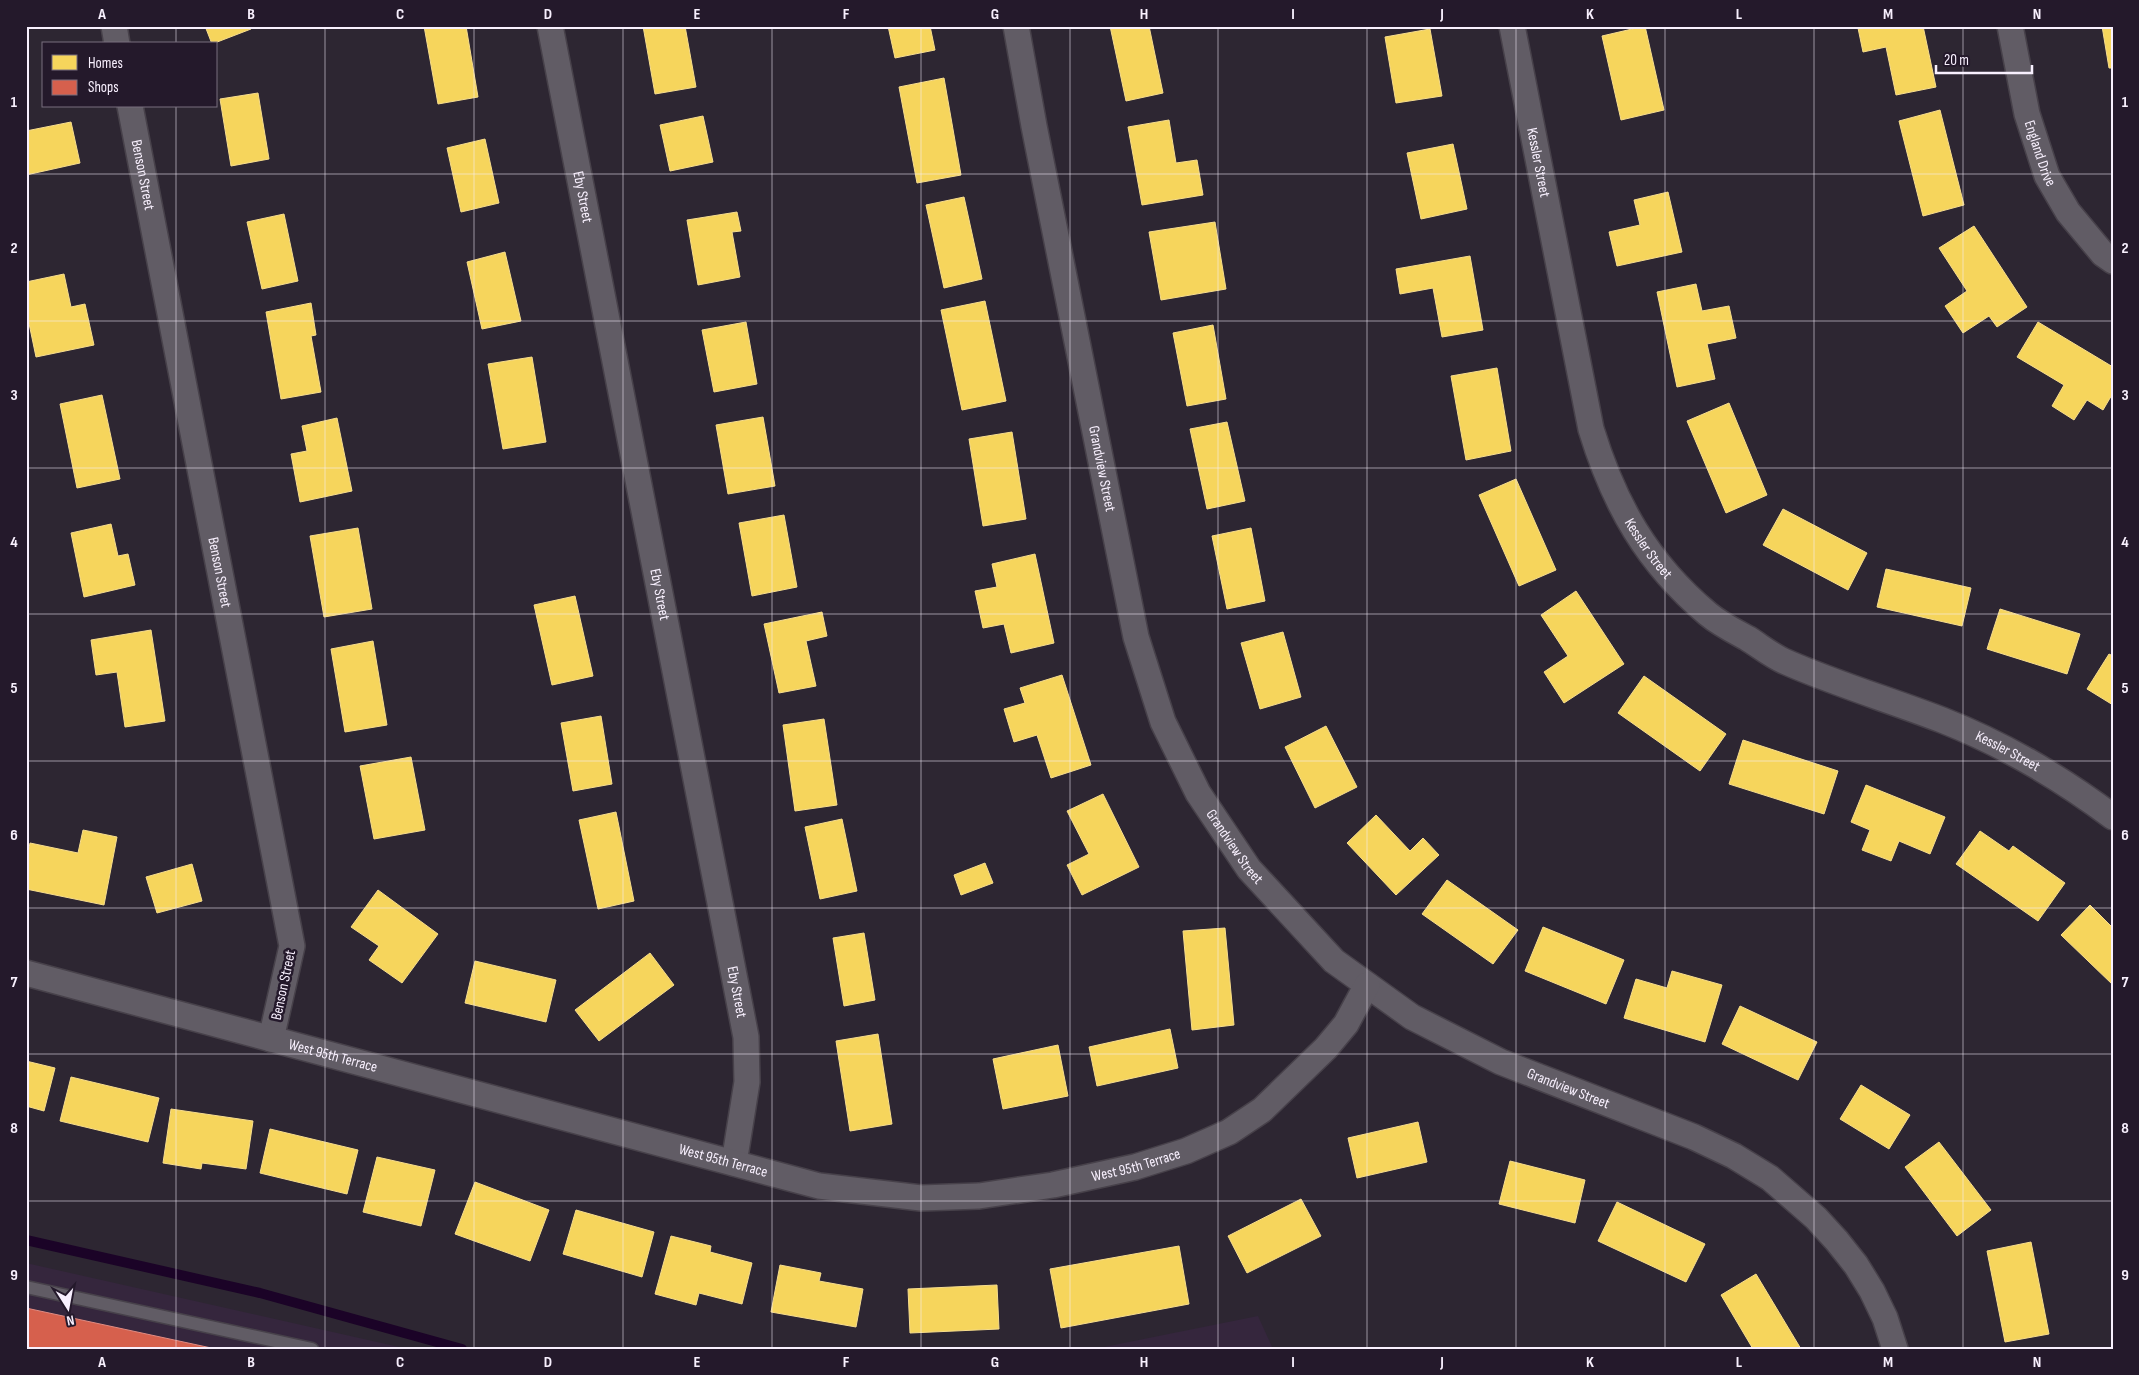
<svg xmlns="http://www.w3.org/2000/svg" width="2139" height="1375" viewBox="0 0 2139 1375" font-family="'Sofia Sans Condensed',sans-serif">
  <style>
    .built { fill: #35263d }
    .homes { fill: #f6d55c; stroke: #f7dd8d }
    .shops { fill: #d6604d; stroke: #e08b82 }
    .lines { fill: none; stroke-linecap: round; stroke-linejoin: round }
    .stream { stroke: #1b0327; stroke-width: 10 }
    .service-casing { stroke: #47414a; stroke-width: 15 }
    .minor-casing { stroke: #47414a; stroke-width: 28 }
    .service { stroke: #615c65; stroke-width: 12 }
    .minor { stroke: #615c65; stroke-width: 25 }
    .grid { fill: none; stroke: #f8f0fe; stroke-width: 1; stroke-opacity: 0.55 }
    .labels { text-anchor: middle; stroke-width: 5; stroke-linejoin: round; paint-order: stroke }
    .street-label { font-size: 15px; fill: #f8f0fe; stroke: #24192b }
    .neatline { fill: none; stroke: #f8f0fe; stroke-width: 2 }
    .grid-label { font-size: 16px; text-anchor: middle; font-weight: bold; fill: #f8f0fe }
  </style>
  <rect width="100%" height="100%" fill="#2d2632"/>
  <g class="built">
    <path d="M26,1263L408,1349H26Z"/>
    <path d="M1258,1316L1273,1349H1094Z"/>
  </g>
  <g class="homes">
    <path d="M205,26H250L251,29L212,44Z"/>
    <path d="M424,26H466L478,97L438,104Z"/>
    <path d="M643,26H685L696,87L655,94Z"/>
    <path d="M888,26H930L935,50L895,58Z"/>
    <path d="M1110,26H1149L1163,93L1126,101Z"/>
    <path d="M1645,26L1664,110L1621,120L1602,36Z"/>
    <path d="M1869,26H1923L1936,87L1896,95L1886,47L1863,52L1858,28Z"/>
    <path d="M2102,26H2113V68H2109Z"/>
    <path d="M1430,29L1442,96L1396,103L1385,37Z"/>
    <path d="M944,78L961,175L917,183L899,87Z"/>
    <path d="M258,93L269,159L231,166L220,99Z"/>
    <path d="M1940,110L1964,205L1923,216L1899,121Z"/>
    <path d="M703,116L713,162L670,171L660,125Z"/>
    <path d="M1169,120L1176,163L1197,160L1203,195L1142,205L1128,127Z"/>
    <path d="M71,122L80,163L26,175V131Z"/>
    <path d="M485,139L499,203L461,212L447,148Z"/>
    <path d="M1453,144L1467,209L1421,219L1407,153Z"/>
    <path d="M1668,192L1682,252L1617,266L1609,232L1640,225L1634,200Z"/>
    <path d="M964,197L982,279L944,288L926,205Z"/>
    <path d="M737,212L741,231L732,232L740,277L698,285L687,220Z"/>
    <path d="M284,214L298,281L262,289L247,222Z"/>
    <path d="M1215,222L1226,289L1161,300L1149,232Z"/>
    <path d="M1974,226L2027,307L1997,327L1989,316L1963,333L1945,306L1967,291L1939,248Z"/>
    <path d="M505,252L521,321L482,329L467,262Z"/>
    <path d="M1470,256L1483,330L1442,337L1433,288L1400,294L1396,269Z"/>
    <path d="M64,274L71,307L85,304L94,345L36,357L26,309V282Z"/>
    <path d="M1696,284L1702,311L1729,306L1736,338L1707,344L1715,379L1677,387L1657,292Z"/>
    <path d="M985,301L1006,401L962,410L941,310Z"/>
    <path d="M311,303L316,335L311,336L321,392L281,399L266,312Z"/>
    <path d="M746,322L757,384L714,392L702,330Z"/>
    <path d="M2038,322L2113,367V393L2103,410L2087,400L2074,420L2052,406L2064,385L2017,357Z"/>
    <path d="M1213,325L1226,399L1187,406L1173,333Z"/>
    <path d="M532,357L546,442L503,449L488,364Z"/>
    <path d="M1497,368L1511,451L1466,460L1451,376Z"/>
    <path d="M102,395L120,479L77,488L60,404Z"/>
    <path d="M1729,403L1767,495L1726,513L1687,421Z"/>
    <path d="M763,417L775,486L728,494L716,425Z"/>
    <path d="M337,418L352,491L300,502L291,454L307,451L302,426Z"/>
    <path d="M1227,422L1245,501L1207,509L1190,429Z"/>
    <path d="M1012,432L1026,519L983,526L969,439Z"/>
    <path d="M1516,479L1556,570L1519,586L1479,495Z"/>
    <path d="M1783,509L1867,553L1848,590L1763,545Z"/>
    <path d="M784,515L797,587L752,596L739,523Z"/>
    <path d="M111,524L118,556L128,554L135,585L84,597L71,533Z"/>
    <path d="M358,528L372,609L324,617L310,536Z"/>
    <path d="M1251,528L1265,601L1227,609L1212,536Z"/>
    <path d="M1035,554L1054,643L1011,653L1004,624L983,628L975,591L997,587L992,564Z"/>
    <path d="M1886,569L1971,588L1962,626L1877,607Z"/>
    <path d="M1576,591L1624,664L1564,703L1544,672L1568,656L1541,615Z"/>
    <path d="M575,596L593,676L552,685L534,605Z"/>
    <path d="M2000,609L2080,634L2067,674L1987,649Z"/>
    <path d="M822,612L827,636L806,641L816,686L779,693L764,624Z"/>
    <path d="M151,630L165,721L125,727L117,672L96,675L91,640Z"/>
    <path d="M1283,632L1301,697L1260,709L1241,643Z"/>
    <path d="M373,641L387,725L345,732L331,649Z"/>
    <path d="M2109,654L2113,656V705L2087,689Z"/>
    <path d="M1062,675L1091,765L1051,778L1037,735L1014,742L1004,709L1025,703L1020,688Z"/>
    <path d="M1644,676L1726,734L1700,771L1618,713Z"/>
    <path d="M601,716L612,784L573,791L561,723Z"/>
    <path d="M824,719L837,805L795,811L783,725Z"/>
    <path d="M1326,726L1357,787L1315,808L1285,747Z"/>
    <path d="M1743,740L1838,771L1824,814L1729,784Z"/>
    <path d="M411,757L425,830L374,839L360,766Z"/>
    <path d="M1866,785L1945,817L1930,854L1899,841L1891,861L1862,850L1870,830L1851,822Z"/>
    <path d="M1103,794L1139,867L1082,895L1067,865L1089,854L1067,811Z"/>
    <path d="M616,812L634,901L598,909L579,820Z"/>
    <path d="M1376,815L1410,851L1423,838L1439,855L1396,895L1347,843Z"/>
    <path d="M842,819L857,891L820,899L805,827Z"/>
    <path d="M83,830L117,837L104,905L26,889V862L30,843L78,853Z"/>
    <path d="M1980,831L2009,851L2013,846L2065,883L2038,921L1956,864Z"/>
    <path d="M985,863L993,883L961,895L954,875Z"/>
    <path d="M192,864L202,901L157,913L146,877Z"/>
    <path d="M1447,880L1518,930L1493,964L1422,914Z"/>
    <path d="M378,890L438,934L402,983L369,960L379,946L351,927Z"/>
    <path d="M2090,905L2113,928V985L2061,935Z"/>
    <path d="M1543,927L1624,960L1606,1004L1525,971Z"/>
    <path d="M1225,928L1234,1025L1192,1030L1183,931Z"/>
    <path d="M864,933L875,1000L844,1006L833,938Z"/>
    <path d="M650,953L674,985L599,1041L575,1010Z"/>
    <path d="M475,961L556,980L546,1022L465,1003Z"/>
    <path d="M1672,971L1722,985L1705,1042L1624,1018L1636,979L1667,988Z"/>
    <path d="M1740,1006L1817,1042L1798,1080L1722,1044Z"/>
    <path d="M1170,1029L1178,1068L1097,1086L1089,1047Z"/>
    <path d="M878,1034L892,1124L850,1131L836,1041Z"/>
    <path d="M1058,1045L1068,1096L1003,1109L993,1059Z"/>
    <path d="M26,1061L55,1068L44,1111L26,1106Z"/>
    <path d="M71,1077L159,1098L148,1142L60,1121Z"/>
    <path d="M1861,1085L1910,1115L1889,1149L1840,1119Z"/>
    <path d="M171,1109L253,1121L246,1169L202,1163L201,1169L163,1163Z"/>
    <path d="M1418,1122L1427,1162L1357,1178L1348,1138Z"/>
    <path d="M270,1129L358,1150L347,1194L260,1173Z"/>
    <path d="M1939,1142L1991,1210L1957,1236L1905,1167Z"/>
    <path d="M377,1157L435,1170L421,1226L363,1212Z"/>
    <path d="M1510,1161L1585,1180L1575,1223L1499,1204Z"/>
    <path d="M475,1182L549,1210L530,1261L455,1234Z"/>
    <path d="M1301,1199L1321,1236L1247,1273L1228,1236Z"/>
    <path d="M1617,1202L1705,1244L1686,1282L1598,1241Z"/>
    <path d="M576,1210L654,1232L642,1277L563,1254Z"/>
    <path d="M671,1236L711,1246L710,1252L752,1263L742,1304L699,1293L696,1305L655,1294Z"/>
    <path d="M2031,1242L2049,1334L2005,1342L1987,1251Z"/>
    <path d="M1179,1246L1189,1304L1061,1328L1050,1269Z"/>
    <path d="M780,1265L821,1273L819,1281L863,1289L856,1327L771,1312Z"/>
    <path d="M1756,1274L1801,1349H1753L1721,1295Z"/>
    <path d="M997,1285L999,1329L910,1333L908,1289Z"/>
  </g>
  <path class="shops" d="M26,1308L216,1349H26Z"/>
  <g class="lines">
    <path class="stream" d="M26,1240L260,1293L462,1349"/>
    <defs>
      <path id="service" d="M26,1287L312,1349"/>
      <g id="minor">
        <path d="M114,26L117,44"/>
        <path id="s1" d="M550,26L746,1037L747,1082L734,1163"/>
        <path id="s2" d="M1016,26L1034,126L1136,637L1163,722L1198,793L1249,869L1334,961L1412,1017L1501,1062L1694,1137L1734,1156L1770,1178L1816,1218L1837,1241L1856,1265L1872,1291L1885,1318L1895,1349"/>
        <path id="s3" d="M1512,26L1591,429C1614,504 1647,563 1708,614C1720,624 1734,631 1747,638C1760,646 1772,656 1786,662C1836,684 1890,700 1942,720C2003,744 2061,778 2113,817"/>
        <path id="s4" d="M2010,26L2027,114L2047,176L2068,212L2103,254L2113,261"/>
        <path id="s5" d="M130,106L292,946L271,1039"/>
        <path id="s6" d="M26,973L819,1186L921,1198L979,1196L1053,1185L1135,1167L1186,1151L1229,1132L1262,1110L1326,1048L1346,1024L1367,985"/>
      </g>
    </defs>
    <use href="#service" class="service-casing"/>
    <use href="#minor" class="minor-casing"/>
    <use href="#service" class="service"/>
    <use href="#minor" class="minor"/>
  </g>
  <path class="grid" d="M176,26V44M325,26V1349M474,26V1349M623,26V1349M772,26V1349M921,26V1349M1070,26V1349M1218,26V1349M1367,26V1349M1516,26V1349M1665,26V1349M1814,26V1349M1963,26V1349M176,106V1349M26,174H2113M26,321H2113M26,468H2113M26,614H2113M26,761H2113M26,908H2113M26,1054H2113M26,1201H2113"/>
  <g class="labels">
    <g class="street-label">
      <text dy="5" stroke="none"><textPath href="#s4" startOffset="131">England Drive</textPath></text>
      <text dy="5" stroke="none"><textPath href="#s3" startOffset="139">Kessler Street</textPath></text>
      <text dy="5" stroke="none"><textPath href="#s5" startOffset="70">Benson Street</textPath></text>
      <text dy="5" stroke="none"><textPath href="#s1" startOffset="174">Eby Street</textPath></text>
      <text dy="5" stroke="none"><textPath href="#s2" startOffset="451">Grandview Street</textPath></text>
      <text dy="5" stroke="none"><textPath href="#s3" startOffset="544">Kessler Street</textPath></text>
      <text dy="5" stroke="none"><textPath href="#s5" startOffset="475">Benson Street</textPath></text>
      <text dy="5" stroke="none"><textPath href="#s1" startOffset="579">Eby Street</textPath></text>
      <text dy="5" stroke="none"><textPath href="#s3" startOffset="964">Kessler Street</textPath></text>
      <text dy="5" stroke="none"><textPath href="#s2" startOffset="856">Grandview Street</textPath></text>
      <text transform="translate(283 985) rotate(-78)" y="5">Benson Street</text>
      <text dy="5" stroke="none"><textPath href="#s1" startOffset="984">Eby Street</textPath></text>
      <text dy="5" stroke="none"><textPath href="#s6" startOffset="318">West 95th Terrace</textPath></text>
      <text dy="5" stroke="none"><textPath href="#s2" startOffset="1276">Grandview Street</textPath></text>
      <text dy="5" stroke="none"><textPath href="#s6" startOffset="722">West 95th Terrace</textPath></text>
      <text dy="5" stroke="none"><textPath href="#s6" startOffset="1142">West 95th Terrace</textPath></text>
    </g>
  </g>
  <rect width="2139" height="1375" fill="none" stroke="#24192b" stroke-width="55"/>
  <rect x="42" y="42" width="175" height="65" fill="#24192b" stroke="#796f7f"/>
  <rect x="52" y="55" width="25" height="15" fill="#f6d55c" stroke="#796f7f"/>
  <text x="88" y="68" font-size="15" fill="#f8f0fe">Homes</text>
  <rect x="52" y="80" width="25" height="15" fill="#d6604d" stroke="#796f7f"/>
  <text x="88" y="92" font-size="15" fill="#f8f0fe">Shops</text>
  <g transform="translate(68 1308) rotate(169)" stroke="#24192b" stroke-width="4" paint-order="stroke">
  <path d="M0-4L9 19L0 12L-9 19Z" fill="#f8f0fe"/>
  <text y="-8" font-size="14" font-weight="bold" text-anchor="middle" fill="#f8f0fe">N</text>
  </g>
  <path d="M1936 65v8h96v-8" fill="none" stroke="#f8f0fe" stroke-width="2.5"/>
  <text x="1944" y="65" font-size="15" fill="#f8f0fe" stroke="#24192b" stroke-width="4" paint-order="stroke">20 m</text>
  <rect x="28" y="28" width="2084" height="1320" class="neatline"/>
  <g class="grid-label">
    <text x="102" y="19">A</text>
    <text x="251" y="19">B</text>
    <text x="400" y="19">C</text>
    <text x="548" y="19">D</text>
    <text x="697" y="19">E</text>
    <text x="846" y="19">F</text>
    <text x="995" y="19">G</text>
    <text x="1144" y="19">H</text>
    <text x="1293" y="19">I</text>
    <text x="1442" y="19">J</text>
    <text x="1590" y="19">K</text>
    <text x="1739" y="19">L</text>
    <text x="1888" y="19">M</text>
    <text x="2037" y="19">N</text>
    <text x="14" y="107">1</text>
    <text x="2125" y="107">1</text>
    <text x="14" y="253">2</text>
    <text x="2125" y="253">2</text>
    <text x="14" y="400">3</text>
    <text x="2125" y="400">3</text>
    <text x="14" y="547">4</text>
    <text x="2125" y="547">4</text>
    <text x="14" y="693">5</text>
    <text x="2125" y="693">5</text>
    <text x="14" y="840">6</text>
    <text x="2125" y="840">6</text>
    <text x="14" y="987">7</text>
    <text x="2125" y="987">7</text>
    <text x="14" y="1133">8</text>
    <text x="2125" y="1133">8</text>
    <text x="14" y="1280">9</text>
    <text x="2125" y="1280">9</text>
    <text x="102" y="1367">A</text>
    <text x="251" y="1367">B</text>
    <text x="400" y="1367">C</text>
    <text x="548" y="1367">D</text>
    <text x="697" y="1367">E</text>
    <text x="846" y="1367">F</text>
    <text x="995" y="1367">G</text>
    <text x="1144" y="1367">H</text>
    <text x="1293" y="1367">I</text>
    <text x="1442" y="1367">J</text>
    <text x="1590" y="1367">K</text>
    <text x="1739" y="1367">L</text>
    <text x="1888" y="1367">M</text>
    <text x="2037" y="1367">N</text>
  </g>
</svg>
